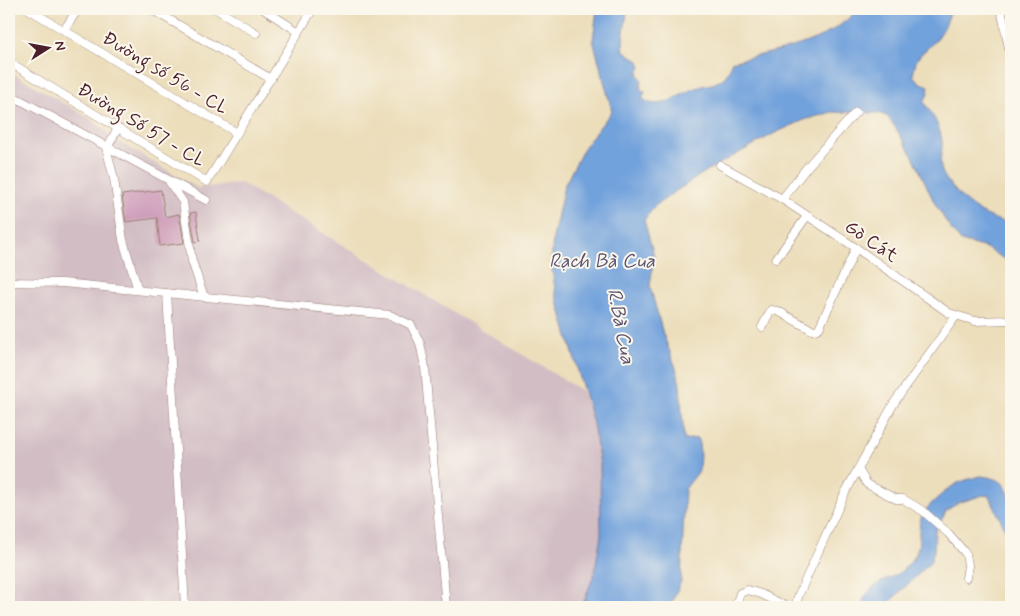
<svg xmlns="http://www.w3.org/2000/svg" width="1020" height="616" viewBox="0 0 1020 616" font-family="Mynerve,sans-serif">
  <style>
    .industrial { fill: #d2bdc5 }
    .water { fill: #72a2dc; stroke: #5e6084 }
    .building { fill: #cd9ab8 }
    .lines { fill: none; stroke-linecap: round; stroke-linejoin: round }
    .minor-casing { stroke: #9b7e73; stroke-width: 9 }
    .minor { stroke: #fff; stroke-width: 8 }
    .labels { text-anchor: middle; stroke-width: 4; stroke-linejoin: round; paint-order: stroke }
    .street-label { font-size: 19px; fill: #4a1f2b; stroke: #fbf7ec }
    .water-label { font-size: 20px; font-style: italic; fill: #5a5372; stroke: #fbf7ec }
  </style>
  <rect width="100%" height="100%" fill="#fbf7ec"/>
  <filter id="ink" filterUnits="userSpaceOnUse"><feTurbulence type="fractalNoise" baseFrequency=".02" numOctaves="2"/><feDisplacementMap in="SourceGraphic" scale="10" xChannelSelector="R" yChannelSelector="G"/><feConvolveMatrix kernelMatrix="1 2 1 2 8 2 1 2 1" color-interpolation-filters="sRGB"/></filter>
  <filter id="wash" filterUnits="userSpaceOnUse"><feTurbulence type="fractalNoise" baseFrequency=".0096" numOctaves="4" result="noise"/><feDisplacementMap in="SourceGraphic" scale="20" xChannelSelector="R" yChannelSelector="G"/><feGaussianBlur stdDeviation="1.12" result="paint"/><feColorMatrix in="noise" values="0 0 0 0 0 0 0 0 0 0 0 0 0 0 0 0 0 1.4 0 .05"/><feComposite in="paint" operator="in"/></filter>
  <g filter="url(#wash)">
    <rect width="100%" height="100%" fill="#ecdebb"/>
    <path class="industrial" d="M9,71L89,118L117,141L198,188L241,183L582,391L593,423L600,464L602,499L601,535L594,575L583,604L580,607H9Z"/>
    <g class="water">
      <path d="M597,9H627C627,23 621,36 624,51L639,61L641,67L638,73L642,80L640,89L645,92L642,98C659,114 680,93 696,88C704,85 713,85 719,81C727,77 730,70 731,62C774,51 827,45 858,9H951C948,20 943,32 935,41C922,55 916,53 913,76L921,83L929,86L928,94L924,102C932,114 940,126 942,141C943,150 939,158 941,168C943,176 948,182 953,188C969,208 987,218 1011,224V263L986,248L961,241L950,228L934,202L914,158L895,127L887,116L878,113L832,112L804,120L775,133L708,170L676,191L655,206L644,220L654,256L650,286L663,334L676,368L680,385L684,440L698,438L700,452L699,471L685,489L681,581L670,607H580L583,604L594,575L601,535L600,464L593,423L556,295L551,263L553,238L564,186L585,146L612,111L593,40Z"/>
      <path d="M981,476C988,477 996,478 1001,482C1014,490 1011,523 1011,536L1006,531L989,496L983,495L958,503L947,510L935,531L934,551L930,563L884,607H862C864,585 888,581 903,570C906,567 910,562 913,559C922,547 917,532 921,518C923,509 947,489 956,484C964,480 973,478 981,476Z"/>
    </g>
    <g id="blocks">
      <g class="building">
        <path d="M161,190L165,217L179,214L184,243L160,246L157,218L126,222L122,195Z"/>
        <path d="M196,212L200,241L195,242L190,213Z"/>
      </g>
    </g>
  </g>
  <g filter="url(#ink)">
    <use href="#blocks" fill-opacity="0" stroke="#9b7e73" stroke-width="1"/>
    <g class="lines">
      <defs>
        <g id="minor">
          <path d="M28,9L237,133"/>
          <path d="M151,9L271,79"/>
          <path d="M216,9L256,33"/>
          <path d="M263,9L299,32"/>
          <path d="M1001,9L1011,58"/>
          <path d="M64,30L78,9"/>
          <path d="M9,62L207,182L313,9"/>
          <path d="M9,94L206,200"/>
          <path d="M106,147L114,179L123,240L138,290"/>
          <path d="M107,148L118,128"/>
          <path d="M720,165L782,199L856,248L949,313L975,321L1011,320"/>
          <path d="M170,183L183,202L192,261L204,297"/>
          <path d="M782,199L808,166L856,112"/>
          <path d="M776,259L807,216"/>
          <path d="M9,282L63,283L390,315L411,325L420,343L425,367L446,607"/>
          <path d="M167,293L185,607"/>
          <path d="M762,327L771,310L778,311L812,330H815L819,328L856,248"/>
          <path d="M858,469L867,484L896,499H903L923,511L949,534L966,554L968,565L966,578"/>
          <path d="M735,607L740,593L748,590L761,594L788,607"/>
          <path d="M795,607L799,594L845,493L894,403L956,316"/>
        </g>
      </defs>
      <use href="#minor" class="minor-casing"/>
      <use href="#minor" class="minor"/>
    </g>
  </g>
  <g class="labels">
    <g class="street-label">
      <text transform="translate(166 72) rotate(31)" y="7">Đường số 56 - CL</text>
      <text transform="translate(142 124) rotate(31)" y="7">Đường Số 57 - CL</text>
      <text transform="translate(872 240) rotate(34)" y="7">Gò Cát</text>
    </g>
    <g class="water-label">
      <text x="602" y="267">Rạch Bà Cua</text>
      <text transform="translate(622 326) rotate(79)" y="7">R.Bà Cua</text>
    </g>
  </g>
  <rect width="1020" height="616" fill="none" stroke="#fbf7ec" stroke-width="30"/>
  <g transform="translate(48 48) rotate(79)" stroke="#fbf7ec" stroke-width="4" paint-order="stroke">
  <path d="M0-4L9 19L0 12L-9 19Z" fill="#4a1f2b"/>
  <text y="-8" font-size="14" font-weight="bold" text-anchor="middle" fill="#4a1f2b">N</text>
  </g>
</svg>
